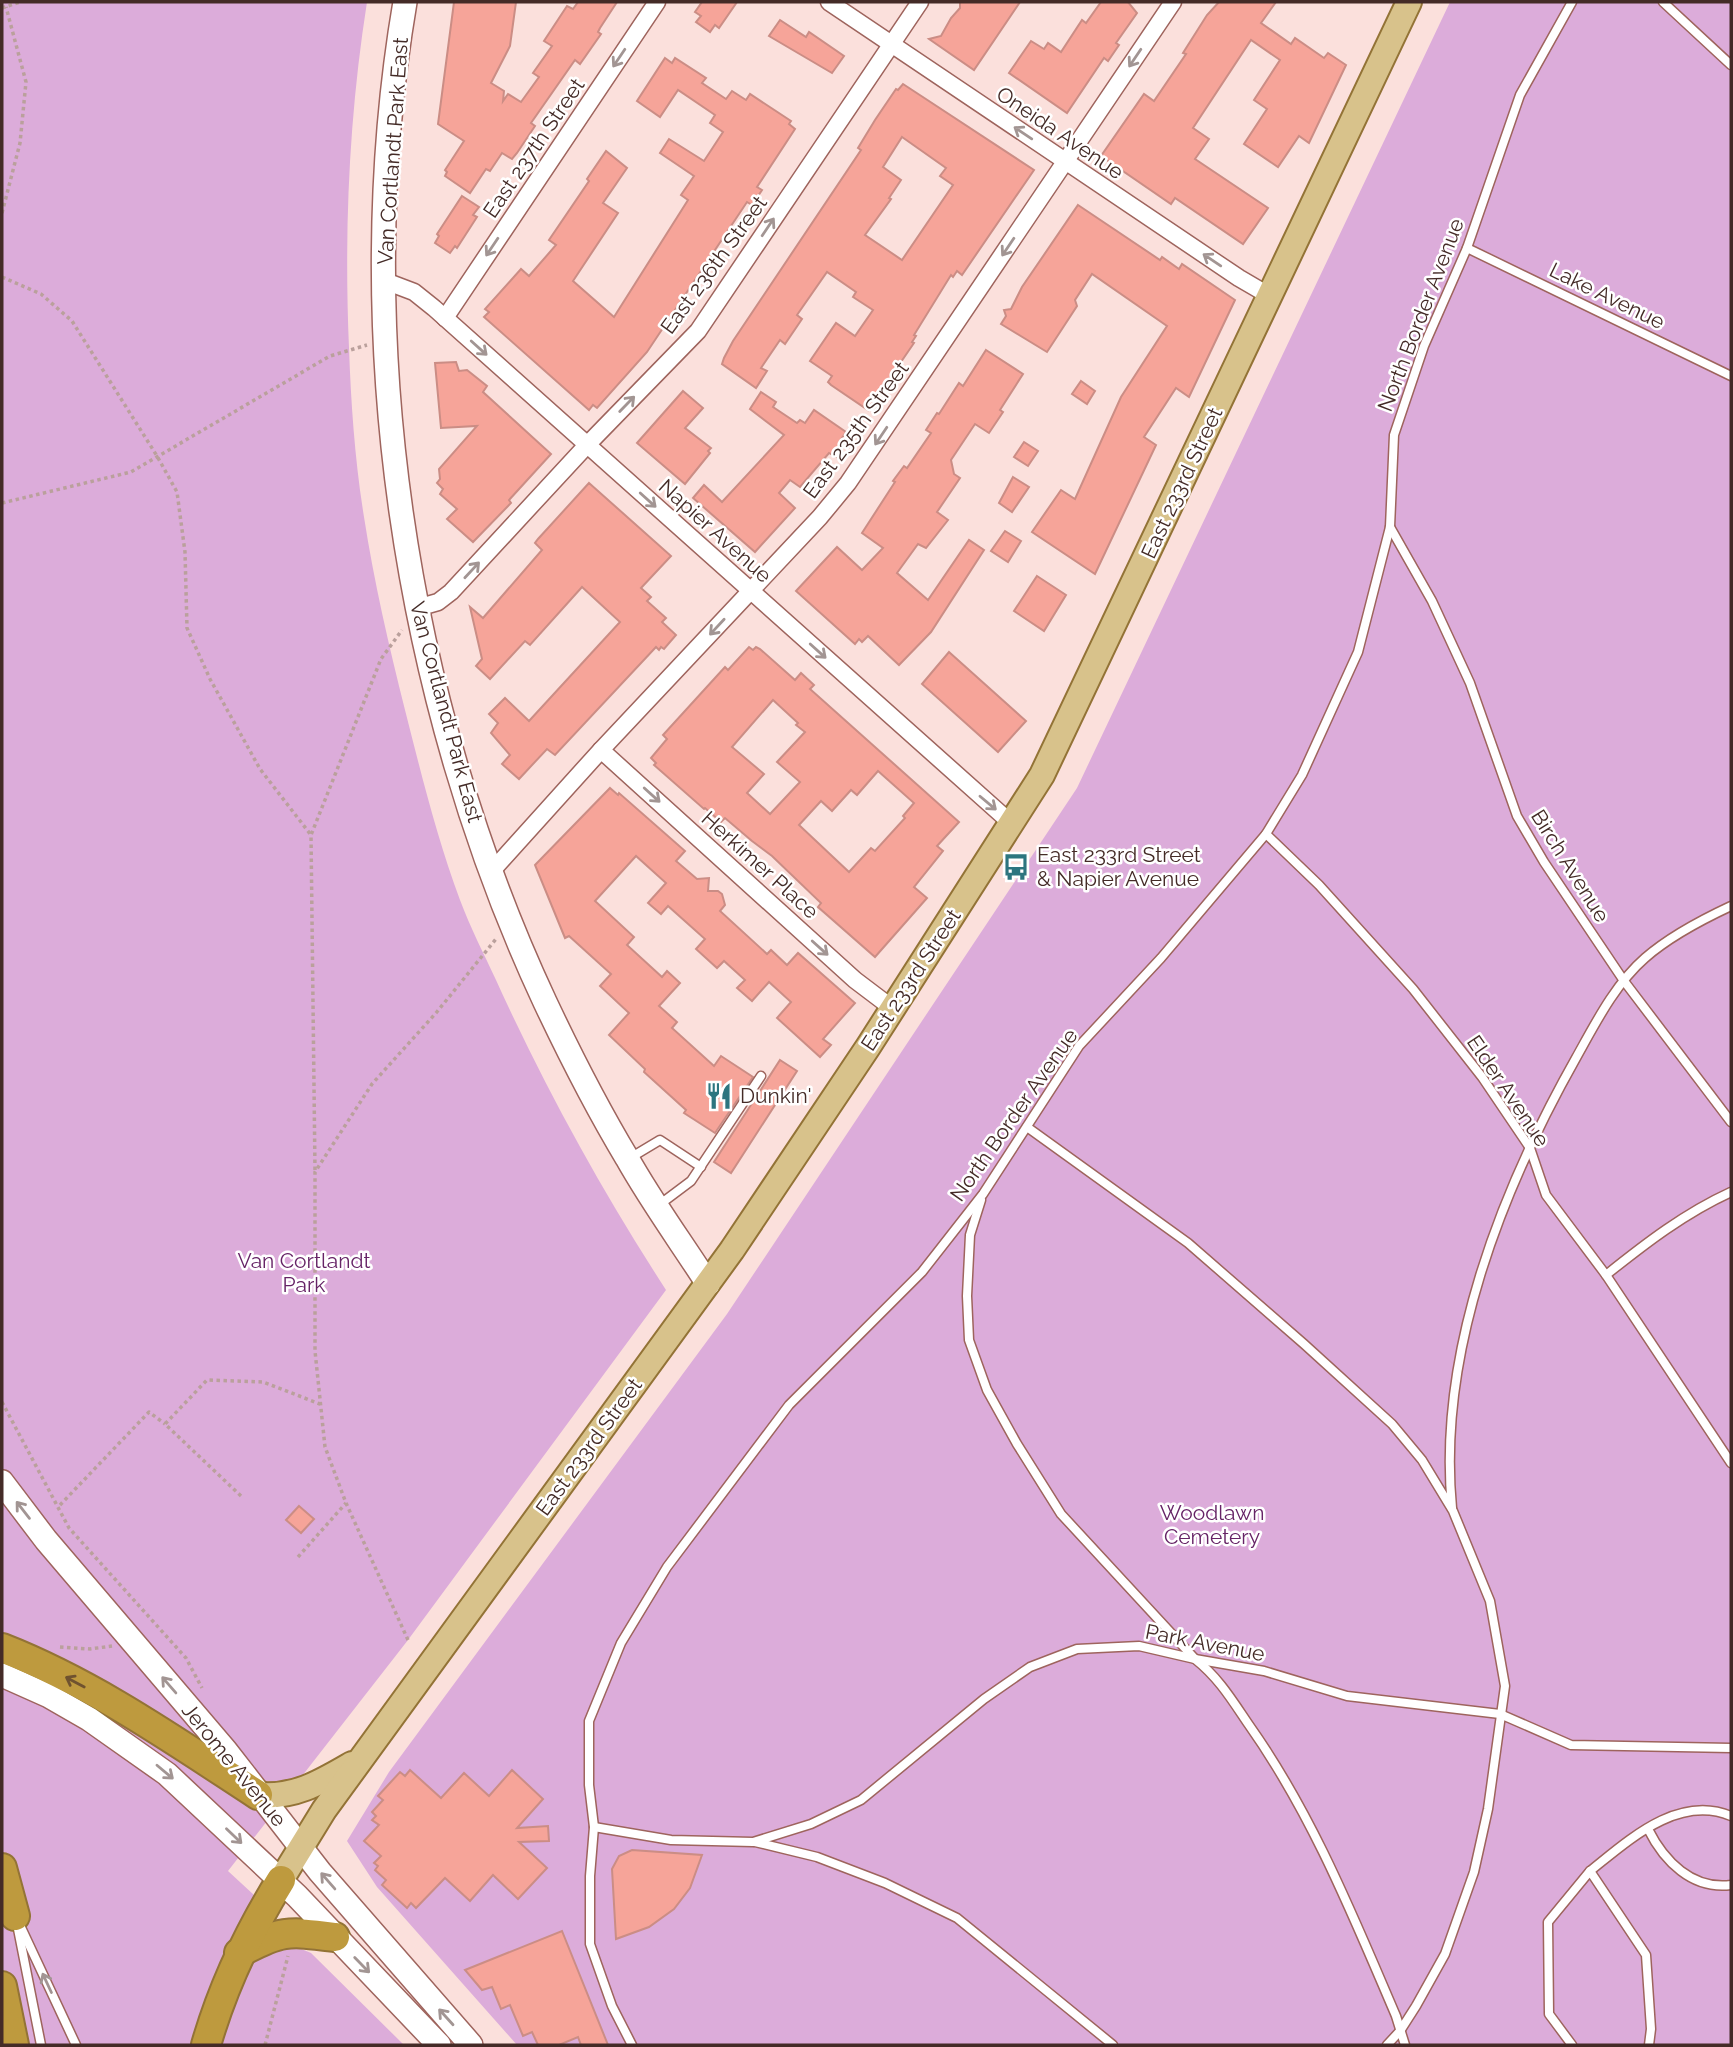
<svg xmlns="http://www.w3.org/2000/svg" width="1733" height="2047" viewBox="0 0 1733 2047" font-family="Raleway,sans-serif">
  <style>
    .green { fill: #dcacda }
    .building { fill: #f6a499; stroke: #cb8d85; stroke-width: 2; fill-rule: evenodd }
    .lines { fill: none; stroke-linecap: round; stroke-linejoin: round }
    .lane-casing { stroke: #9e645d; stroke-width: 11 }
    .street-casing { stroke: #9e645d; stroke-width: 19 }
    .secondary-casing { stroke: #9e645d; stroke-width: 26 }
    .primary-casing { stroke: #937336; stroke-width: 28 }
    .highway-casing { stroke: #937336; stroke-width: 32 }
    .path { stroke: #baa09c; stroke-width: 3.5; stroke-dasharray: 3.5 3.5; stroke-linecap: butt }
    .lane { stroke: #fff; stroke-width: 8 }
    .street { stroke: #fff; stroke-width: 16 }
    .secondary { stroke: #fff; stroke-width: 23 }
    .primary { stroke: #d8c28b; stroke-width: 24 }
    .highway { stroke: #be9a3e; stroke-width: 28 }
    .oneway { stroke: #a29593 }
    .oneway2 { stroke: #6f522f }
    .labels { text-anchor: middle; stroke-width: 5; stroke-linejoin: round; paint-order: stroke }
    .street-label { font-size: 21px; fill: #442b27; stroke: #fff }
    .poi-label { font-size: 21px; fill: #442b27; stroke: #fff; text-anchor: start }
    .park-label { font-size: 21px; fill: #662366; stroke: #fff }
  </style>
  <rect width="100%" height="100%" fill="#fbe0dc"/>
  <g class="green">
    <path d="M2,2H367C349,116 344,232 349,348C351,404 355,461 364,517C374,582 389,646 405,710C421,773 437,838 460,900C470,927 484,954 496,980C545,1088 602,1191 666,1290L408,1640L228,1871L254,1895L283,1948H299L311,1953L404,2045H2Z"/>
    <path d="M1450,2H1731V2045H517L377,1887L347,1841L389,1772L727,1314L1077,788Z"/>
  </g>
  <g class="building">
    <path d="M454,2H516L510,46L491,83L504,91L503,101L508,94L521,102L539,77L533,73L552,46L544,41L567,6L573,9L578,2H617L600,28L598,32L601,34L580,64L575,60L531,123L535,126L517,153L512,159L502,153L490,171L486,169L470,193L445,176L447,172L445,170L464,141L438,124Z"/>
    <path d="M702,2H737L719,28L715,25L710,32L696,22L701,16L695,12Z"/>
    <path d="M960,2H1020L974,70L929,39L941,36L951,18L960,8Z"/>
    <path d="M1101,2H1128L1137,13L1116,43L1119,45L1108,61L1104,58L1067,113L1009,73L1031,41L1044,49L1048,43L1061,52L1082,20L1086,23Z"/>
    <path d="M1219,2H1276L1261,23L1291,44L1295,38L1324,58L1328,53L1346,65L1309,143L1299,136L1278,167L1244,144L1267,109L1254,100L1280,60L1251,40L1193,128L1209,139L1195,159L1268,208L1243,244L1175,198L1171,204L1101,156L1144,94L1154,101L1186,54L1183,53L1207,15Z"/>
    <path d="M780,20L806,37L809,32L844,56L832,73L769,36Z"/>
    <path d="M665,58L672,63L675,58L706,78L702,83L726,99L732,91L746,100L750,94L791,121L789,124L795,129L757,187L762,190L752,205L747,202L647,352L597,408L593,405L589,410L484,317L489,312L485,309L521,269L529,276L556,245L549,240L589,181L587,179L606,151L627,168L603,203L618,213L573,281L614,317L688,200L681,195L694,176L660,153L669,139L704,161L723,132L710,123L715,115L678,90L660,117L637,101Z"/>
    <path d="M903,84L1034,170L962,275L957,271L953,277L951,275L914,335L916,336L912,342L914,343L868,410L831,385L828,382L832,376L810,361L836,323L855,336L873,310L853,297L856,292L827,272L797,315L802,319L785,344L780,340L761,368L767,371L756,388L722,364L724,358L733,341L861,150L858,148L875,120L896,89L898,90ZM902,137L946,168L940,176L953,185L902,260L865,235L891,199L889,198L901,180L883,167Z"/>
    <path d="M462,196L479,207L473,215L477,217L457,248L455,246L450,253L435,243L439,236L437,234Z"/>
    <path d="M1078,205L1160,260L1162,257L1179,269L1182,264L1235,300L1189,397L1176,388L1144,437L1156,445L1095,574L1032,532L1061,490L1075,499L1121,397L1167,326L1092,274L1075,300L1077,306L1047,352L1001,324L1006,316L1004,310L1011,309L1022,287Z"/>
    <path d="M986,350L1023,374L1000,410L1003,412L989,433L975,424L951,460L954,474L960,478L937,512L948,520L926,548L918,544L897,573L928,600L969,540L984,550L931,632L899,665L868,636L862,642L859,639L855,644L796,591L837,547L862,570L883,548L862,533L895,482L893,481L904,466L907,468L931,433L926,430L937,413L939,414L959,383L963,386Z"/>
    <path d="M456,362L459,371L467,370L487,386L483,392L551,454L509,500L511,503L473,542L447,519L457,509L440,494L443,489L437,483L440,479L439,469L477,426L441,428L435,363Z"/>
    <path d="M1081,381L1095,391L1087,404L1072,394Z"/>
    <path d="M683,391L703,408L685,428L711,448L708,451L710,453L685,484L637,443Z"/>
    <path d="M761,392L776,402L773,407L797,423L800,420L805,423L814,410L846,432L840,441L844,445L836,457L829,453L800,487L790,480L779,493L795,508L755,552L693,498L704,485L722,502L784,435L750,409Z"/>
    <path d="M1024,442L1038,451L1028,466L1014,457Z"/>
    <path d="M1013,477L1029,487L1012,512L999,503Z"/>
    <path d="M589,483L671,556L641,588L651,597L647,601L666,618L662,622L676,635L664,649L661,647L659,650L656,647L555,755L547,749L519,779L502,764L510,755L491,733L498,723L489,714L505,698L529,721L620,622L582,587L530,645L525,641L490,679L476,666L482,659L470,607L483,618L542,550L535,543L538,539Z"/>
    <path d="M1005,531L1021,541L1008,562L991,551Z"/>
    <path d="M1037,576L1066,595L1044,631L1014,611Z"/>
    <path d="M749,647L753,650L756,647L760,649L795,680L801,673L814,685L810,689L959,822L937,846L943,851L914,887L927,898L875,957L818,907L821,903L772,856L752,841L725,818L721,822L705,808L704,809L654,765L656,763L651,758L667,739L663,735L725,667L728,670ZM773,700L798,723L796,725L805,732L777,762L800,782L770,814L747,793L764,774L732,747ZM878,771L914,803L903,816L905,818L875,851L871,848L849,872L799,825L821,801L832,811L851,790L857,795Z"/>
    <path d="M949,652L1026,721L998,752L922,684Z"/>
    <path d="M610,788L618,795L619,793L685,851L676,861L697,879L709,878L708,891H718L722,894L725,905L720,911L767,954L771,950L787,965L798,953L855,1003L823,1039L831,1045L820,1057L777,1018L791,1002L769,982L752,1001L737,988L745,980L724,961L717,968L696,949L705,939L668,906L661,914L648,903L666,883L636,856L595,901L634,937L627,945L662,977L667,971L680,983L659,1006L677,1022L672,1028L714,1066L721,1056L753,1077L715,1133L684,1113L686,1110L644,1072L645,1069L609,1035L629,1013L600,986L611,974L569,936L565,938L535,865Z"/>
    <path d="M780,1060L797,1071L731,1173L714,1162Z"/>
    <path d="M299,1506L314,1519L301,1533L286,1520Z"/>
    <path d="M410,1770L441,1798L464,1773L489,1796L512,1770L543,1799L517,1828L548,1826L549,1841L519,1842L547,1868L518,1899L493,1875L470,1901L445,1878L416,1908L411,1903L407,1908L382,1885L386,1880L375,1870L378,1866L374,1863L381,1856L364,1841L379,1825L372,1820L376,1816L372,1812L383,1800L378,1796L400,1772L405,1776Z"/>
    <path d="M632,1850L702,1855L690,1888L674,1909L649,1927L616,1939L612,1869L619,1856Z"/>
    <path d="M562,1931L608,2045H581L578,2037L559,2045H538L532,2032L523,2036L510,2005L501,2009L492,1987L482,1990L465,1970Z"/>
  </g>
  <g class="lines">
    <defs>
      <g id="lane">
        <path d="M1663,2L1731,65"/>
        <path d="M1467,248L1731,376"/>
        <path d="M1390,527L1432,601L1470,683L1517,816L1544,862L1624,981L1731,1122"/>
        <path d="M1266,834L1319,885L1413,989L1482,1077L1530,1148L1546,1195L1606,1275L1731,1463"/>
        <path d="M1027,1127L1188,1243L1304,1344L1392,1424L1422,1460L1453,1511L1490,1601L1505,1686L1488,1809L1474,1872L1445,1954L1416,2006L1400,2031L1387,2045"/>
        <path d="M630,1158L660,1140L701,1167"/>
        <path d="M981,1200L970,1235L967,1296L969,1340L987,1390L1017,1444L1061,1514L1195,1659C1219,1678 1232,1700 1249,1725C1312,1814 1353,1916 1396,2016L1405,2045"/>
        <path d="M659,1205L691,1181L761,1076"/>
        <path d="M1606,1275C1646,1243 1685,1213 1731,1192"/>
        <path d="M1452,1508C1437,1354 1501,1191 1576,1058C1595,1024 1615,984 1645,958C1670,936 1701,920 1731,906"/>
        <path d="M594,1827L671,1840L753,1842L811,1824L861,1800L984,1699L1030,1667L1077,1649L1139,1646L1195,1659L1264,1671L1347,1696L1500,1714L1571,1745L1731,1748"/>
        <path d="M1648,1829C1664,1861 1692,1890 1731,1885"/>
        <path d="M755,1842L817,1857L885,1883L957,1918L1113,2045"/>
        <path d="M1590,1871C1629,1840 1678,1794 1731,1816"/>
        <path d="M18,1921L76,2045"/>
        <path d="M18,1929L41,2045"/>
        <path d="M632,2045L612,2006L590,1944V1876L594,1827L589,1785V1721L621,1643L667,1567L789,1405L922,1272L983,1194L1079,1046L1161,958L1266,834L1302,775L1358,652L1390,527L1394,435L1424,346L1467,248L1520,95L1572,2"/>
        <path d="M1572,2045L1549,2014L1548,1922L1590,1871L1646,1955L1651,2029L1649,2045"/>
      </g>
      <g id="street">
        <path d="M829,2L1239,278L1270,296"/>
        <path d="M385,281L414,292L434,308L1011,823"/>
        <path d="M445,318L657,2"/>
        <path d="M417,608L438,602L451,592L587,445L698,331L920,2"/>
        <path d="M601,750L855,980L892,1008"/>
        <path d="M491,872L601,750L820,517L848,483L1173,2"/>
      </g>
      <g id="secondary">
        <path d="M405,2C349,330 404,701 545,1002C570,1055 597,1108 627,1158C651,1201 681,1242 708,1284"/>
        <path d="M2,1482L46,1540L226,1751L320,1872L471,2045"/>
        <path d="M2,1675L49,1696L89,1719L167,1774L297,1896L439,2045"/>
      </g>
      <g id="primary">
        <path d="M258,1795C295,1798 321,1782 352,1764"/>
        <path d="M281,1880L324,1810L732,1250L868,1047L1042,775L1409,2"/>
      </g>
      <g id="highway">
        <path d="M2,1648C94,1684 175,1741 258,1795"/>
        <path d="M2,1868L15,1916"/>
        <path d="M239,1953C281,1930 287,1931 335,1937"/>
        <path d="M2,1986L14,2045"/>
        <path d="M206,2045C223,1986 248,1933 281,1880"/>
      </g>
    </defs>
    <use href="#lane" class="lane-casing"/>
    <use href="#street" class="street-casing"/>
    <use href="#secondary" class="secondary-casing"/>
    <use href="#primary" class="primary-casing"/>
    <use href="#highway" class="highway-casing"/>
    <g class="path">
      <path d="M2,8L20,2"/>
      <path d="M2,213L20,143L26,82L6,7"/>
      <path d="M2,277L41,294L72,321L157,456L177,492L185,552L187,628L210,679L260,769L311,835"/>
      <path d="M2,503L131,472L330,356L367,345"/>
      <path d="M315,1170L311,835L381,659L402,630"/>
      <path d="M2,1402L69,1528L186,1658L202,1688"/>
      <path d="M241,1496L165,1424L207,1380L263,1382L320,1404"/>
      <path d="M60,1505L149,1412L165,1424"/>
      <path d="M298,1557L346,1503"/>
      <path d="M408,1640L346,1503L325,1447L315,1351V1172L372,1084L436,1013L496,939"/>
      <path d="M60,1647L90,1649L112,1646"/>
      <path d="M265,2045L288,1956"/>
    </g>
    <use href="#lane" class="lane"/>
    <use href="#street" class="street"/>
    <use href="#secondary" class="secondary"/>
    <use href="#primary" class="primary"/>
    <use href="#highway" class="highway"/>
  </g>
  <defs><path id="oneway-shaft" d="M-6 0H5M1.5-3L5.5 0L1.5 3" fill="none" stroke-width="1.6" stroke-linecap="round" stroke-linejoin="round" transform="scale(1.75)"/></defs>
  <g class="oneway">
    <use href="#oneway-shaft" transform="translate(619 58) rotate(124)"/>
    <use href="#oneway-shaft" transform="translate(1135 58) rotate(124)"/>
    <use href="#oneway-shaft" transform="translate(1023 133) rotate(-146)"/>
    <use href="#oneway-shaft" transform="translate(768 227) rotate(-56)"/>
    <use href="#oneway-shaft" transform="translate(492 247) rotate(124)"/>
    <use href="#oneway-shaft" transform="translate(1008 247) rotate(124)"/>
    <use href="#oneway-shaft" transform="translate(1212 260) rotate(-146)"/>
    <use href="#oneway-shaft" transform="translate(479 348) rotate(42)"/>
    <use href="#oneway-shaft" transform="translate(627 404) rotate(-46)"/>
    <use href="#oneway-shaft" transform="translate(881 436) rotate(124)"/>
    <use href="#oneway-shaft" transform="translate(648 500) rotate(42)"/>
    <use href="#oneway-shaft" transform="translate(472 570) rotate(-47)"/>
    <use href="#oneway-shaft" transform="translate(717 627) rotate(133)"/>
    <use href="#oneway-shaft" transform="translate(818 651) rotate(42)"/>
    <use href="#oneway-shaft" transform="translate(652 795) rotate(42)"/>
    <use href="#oneway-shaft" transform="translate(988 803) rotate(40)"/>
    <use href="#oneway-shaft" transform="translate(820 948) rotate(42)"/>
    <use href="#oneway-shaft" transform="translate(23 1510) rotate(-128)"/>
    <use href="#oneway-shaft" transform="translate(169 1685) rotate(-131)"/>
    <use href="#oneway-shaft" transform="translate(165 1772) rotate(40)"/>
    <use href="#oneway-shaft" transform="translate(234 1836) rotate(44)"/>
    <use href="#oneway-shaft" transform="translate(328 1881) rotate(-131)"/>
    <use href="#oneway-shaft" transform="translate(362 1965) rotate(46)"/>
    <use href="#oneway-shaft" transform="translate(47 1983) rotate(-115)"/>
    <use href="#oneway-shaft" transform="translate(446 2017) rotate(-132)"/>
  </g>
  <use class="oneway2" href="#oneway-shaft" transform="translate(75 1682) rotate(-152)"/>
  <defs>
    <symbol id="bus-bare" viewBox="-9 -9 18 18"><path d="M-5-6H5V4H4V6H2V4H-2V6H-4V4H-5ZM-3.5-4V0h7V-4ZM-3.5 1.2v1.5H-2V1.2ZM2 1.2v1.5H3.5V1.2Z" fill="#2d757f" stroke="#fff" stroke-width="2.5" paint-order="stroke"/></symbol>
    <symbol id="restaurant-bare" viewBox="-9 -9 18 18"><path d="M-5-6h1v4h1v-4h1v4h1v-4h1v5L-1.5 .5V6h-2V.5L-5-1ZM5-6V6H3V1.5H1.5Q1.5-4 5-6Z" fill="#2d757f" stroke="#fff" stroke-width="2.5" paint-order="stroke"/></symbol>
  </defs>
  <g fill-rule="evenodd">
    <use href="#bus-bare" x="997" y="848" width="38" height="38"/>
    <use href="#restaurant-bare" x="700" y="1077" width="38" height="38"/>
  </g>
  <g class="labels">
    <g class="street-label">
      <text transform="translate(1060 133) rotate(34)" y="7">Oneida Avenue</text>
      <text transform="translate(534 148) rotate(-56)" y="7">East 237th Street</text>
      <text transform="translate(393 151) rotate(-86)" y="7">Van Cortlandt Park East</text>
      <text transform="translate(714 265) rotate(-54)" y="7">East 236th Street</text>
      <text transform="translate(1607 296) rotate(26)" y="7">Lake Avenue</text>
      <text transform="translate(1421 315) rotate(-69)" y="7">North Border Avenue</text>
      <text transform="translate(856 430) rotate(-54)" y="7">East 235th Street</text>
      <text transform="translate(1182 483) rotate(-65)" y="7">East 233rd Street</text>
      <text transform="translate(715 531) rotate(42)" y="7">Napier Avenue</text>
      <text transform="translate(446 712) rotate(75)" y="7">Van Cortlandt Park East</text>
      <text transform="translate(760 865) rotate(42)" y="7">Herkimer Place</text>
      <text transform="translate(1570 866) rotate(58)" y="7">Birch Avenue</text>
      <text transform="translate(911 980) rotate(-57)" y="7">East 233rd Street</text>
      <text transform="translate(1508 1091) rotate(56)" y="7">Elder Avenue</text>
      <text transform="translate(1014 1115) rotate(-55)" y="7">North Border Avenue</text>
      <text transform="translate(589 1447) rotate(-54)" y="7">East 233rd Street</text>
      <text transform="translate(1205 1643) rotate(11)" y="7">Park Avenue</text>
      <text transform="translate(234 1765) rotate(51)" y="7">Jerome Avenue</text>
    </g>
    <g class="poi-label">
      <text x="1037" y="862">East 233rd Street<tspan x="1037" dy="24">&amp; Napier Avenue</tspan></text>
      <text x="740" y="1103">Dunkin'</text>
    </g>
    <g class="park-label">
      <text x="304" y="1268">Van Cortlandt<tspan x="304" dy="24">Park</tspan></text>
      <text x="1212" y="1520">Woodlawn<tspan x="1212" dy="24">Cemetery</tspan></text>
    </g>
  </g>
  <rect width="1733" height="2047" fill="none" stroke="#442b27" stroke-width="7"/>
</svg>
